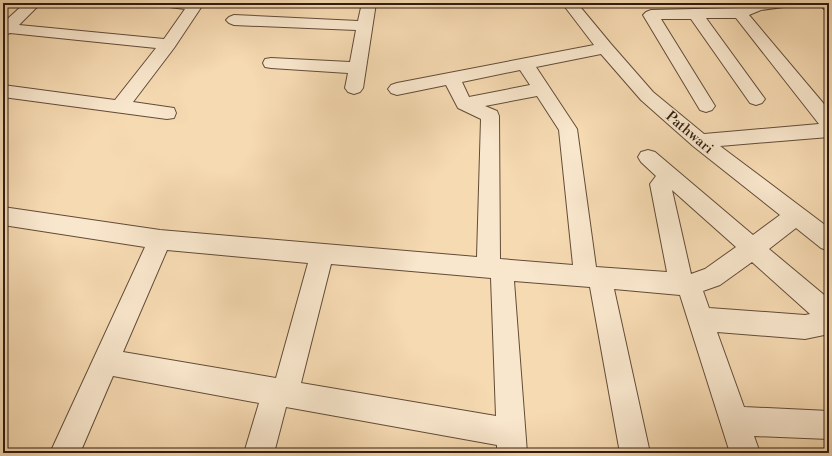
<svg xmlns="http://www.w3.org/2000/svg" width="832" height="456" viewBox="0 0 832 456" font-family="'Libre Bodoni',serif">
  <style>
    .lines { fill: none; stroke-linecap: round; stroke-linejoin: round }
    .minor-casing { stroke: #624c38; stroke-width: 2 }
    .minor { fill: #f9e7cd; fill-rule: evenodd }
    .labels { text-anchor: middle; stroke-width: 3; stroke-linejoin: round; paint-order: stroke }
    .street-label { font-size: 14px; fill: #301d10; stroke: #f9e7cd }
  </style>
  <rect width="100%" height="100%" fill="#f6dab2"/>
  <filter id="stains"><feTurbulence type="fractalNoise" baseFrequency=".005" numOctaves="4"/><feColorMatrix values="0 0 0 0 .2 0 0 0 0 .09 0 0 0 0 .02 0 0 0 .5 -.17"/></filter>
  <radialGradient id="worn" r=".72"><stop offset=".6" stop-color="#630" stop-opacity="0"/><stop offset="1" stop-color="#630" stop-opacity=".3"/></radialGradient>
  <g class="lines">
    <defs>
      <g id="minor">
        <path d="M25,3H41L19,25L164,39L185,9L162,6L160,3H204L174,48L133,102L174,108L176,113L174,118L167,119L3,97V85L115,100L156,48L10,33L3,36V23Z"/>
        <path d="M362,3H376L363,88L360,92L354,94L348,92L345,88L348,73L271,68L265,67L263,63L265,59L271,58L350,62L356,30L234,25L229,23L226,20L229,17L234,15L358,21Z"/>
        <path d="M562,3H577L611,44L653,92L704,134L819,124L736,18H706L765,99L762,103L756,105L750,103L691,19H661L715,106L712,110L706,112L700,110L643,15L646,12L651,10L738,8L752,3H793L791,6L761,10L749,15L829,110V137L720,146L829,228V251L821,248L796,228L769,249L829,299V334L805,339L717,332L744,407L829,411V439L754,436L760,453H730L680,295L614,289L650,453H620L590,287L514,281L527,453H497V445L286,407L274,453H244L259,403L113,376L80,453H50L145,247L3,225V207L160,230L477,257L481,119L458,108L446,85L397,95L391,93L388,89L391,85L397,83L594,45ZM601,54L641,100L693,146L780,215L753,235L655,152L648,150L641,152L638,157L641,162L656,176L650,184L667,272L596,267L577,129L536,67ZM520,70L530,85L469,97L462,82ZM537,96L559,130L573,265L500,259L499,116L497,111L485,106ZM672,190L736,247L705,269L691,274ZM167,250L308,263L276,378L123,352ZM752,262L810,314L805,315L709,308L703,291L720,285ZM331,264L491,278L496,416L301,383Z"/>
        <path d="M819,3H829V11L824,9Z"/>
      </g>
    </defs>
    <use href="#minor" class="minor-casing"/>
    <use href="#minor" class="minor"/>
  </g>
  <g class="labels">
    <g class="street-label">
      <text transform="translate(690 132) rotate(40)" y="5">Pathwari</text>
    </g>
  </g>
  <rect width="832" height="456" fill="none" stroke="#f6dab2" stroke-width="16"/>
  <rect x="4" y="4" width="824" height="448" fill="none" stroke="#301d10" stroke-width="2"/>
  <rect x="8" y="8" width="816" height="440" fill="none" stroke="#301d10"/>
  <rect width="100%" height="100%" filter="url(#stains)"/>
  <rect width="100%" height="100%" fill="url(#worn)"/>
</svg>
